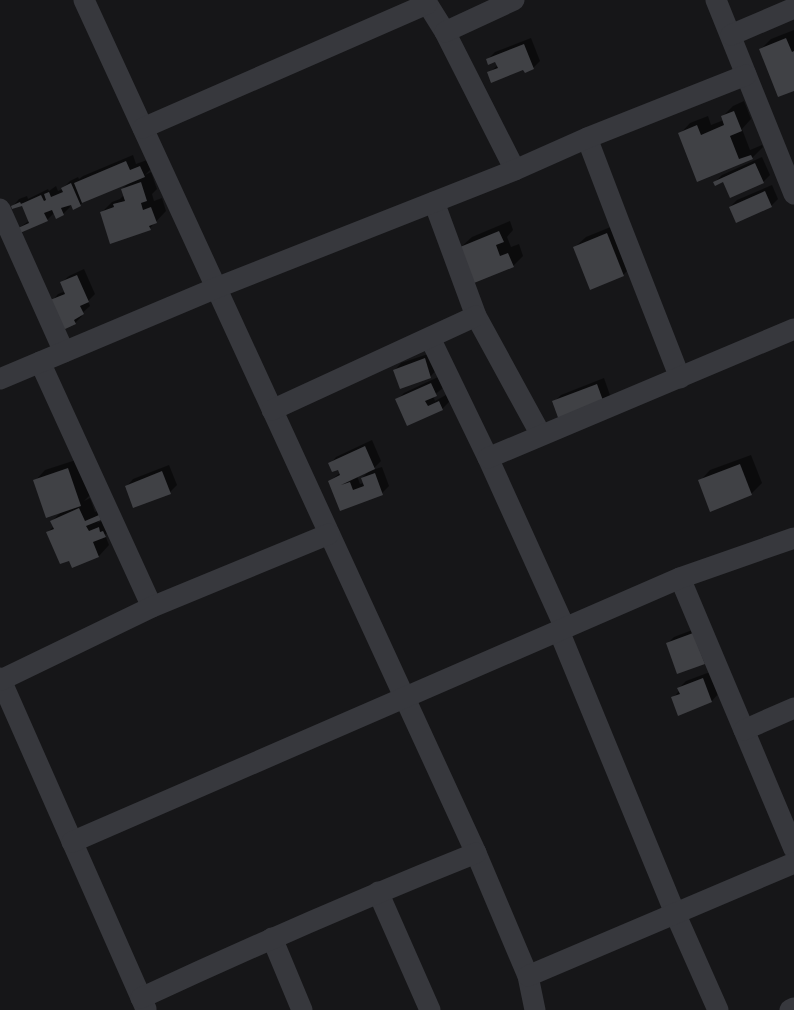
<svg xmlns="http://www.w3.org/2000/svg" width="794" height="1010" viewBox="0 0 794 1010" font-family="'Work Sans',sans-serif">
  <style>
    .shadow { fill: #0007; fill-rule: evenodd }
    .building { fill: #404145 }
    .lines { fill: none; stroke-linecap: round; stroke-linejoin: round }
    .minor { stroke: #37383d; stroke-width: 21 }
  </style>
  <rect width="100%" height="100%" fill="#161618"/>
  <g class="shadow">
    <path d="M794,30V89L761,49L771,39Z"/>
    <path d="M531,38L540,61L533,68L489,73L498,65L496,60L488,59L495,52Z"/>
    <path d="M744,101L751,119L742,129L750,150L762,145L763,147L752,158L698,180L680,134L690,123L708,116L711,125L724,120L722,117L733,106Z"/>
    <path d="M133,155L136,164L147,160L151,169L145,175L151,172L157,189L152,194L154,201L162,198L166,211L150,228L101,213L112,202L120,199L124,195L122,189L131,181L86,199L80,205L67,199L70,207L63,214L55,212L47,220L19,228L30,220L23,203L13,206L19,199L27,196L28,199L48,189L49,191L56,186L58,191L63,189V188L70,181L78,177L79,179L83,176Z"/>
    <path d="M762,157L770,175L763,182L724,180L715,182L722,175Z"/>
    <path d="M772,185L778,199L771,206L730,207L737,200Z"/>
    <path d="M510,221L513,230L507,237L511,247L519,244L523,256L513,266L461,247L472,237Z"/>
    <path d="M618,224L634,264L623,275L575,247L586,237Z"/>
    <path d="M84,269L95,294L88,301L90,306L81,314L82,316L75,323L52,301L58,294L66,291L62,282L69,276Z"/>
    <path d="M431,353L437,369L431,376L401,387L395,370L401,363Z"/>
    <path d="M438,377L443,388L433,396L435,401L446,395L449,402L442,409L397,400L404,393Z"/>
    <path d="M604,378L611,398L554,402L561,395Z"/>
    <path d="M372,440L381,461L372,470L382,467L389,486L382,493L341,509L330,481L341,472L339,468L330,464L336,457ZM370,470L362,478L364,483L360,484L357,476Z"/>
    <path d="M751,455L762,483L751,494L700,481L710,470Z"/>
    <path d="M79,459L91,494L84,501L90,498L95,512L110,506L111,509L97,523L109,518L115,525L105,535L109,545L99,556L73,566L48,532L54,526L52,521L62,511L35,481L45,470Z"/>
    <path d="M169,465L177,485L170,492L127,486L133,479Z"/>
    <path d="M700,627L711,656L667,644L674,637Z"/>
    <path d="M710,672L718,694L712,701L673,698L680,690L679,688L686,681Z"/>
  </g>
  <g class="building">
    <path d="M786,38L792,52L794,51V91L778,97L759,49Z"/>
    <path d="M524,44L534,69L525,73L523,70L491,83L487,72L498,68L495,62L488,65L486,59Z"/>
    <path d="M734,111L742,131L730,136L739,159L751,155L753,159L697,182L678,133L697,125L701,135L724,125L721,116Z"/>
    <path d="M126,161L130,170L140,166L145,177L82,203L74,183Z"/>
    <path d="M755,163L764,183L730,198L723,182L715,186L713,182Z"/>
    <path d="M141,182L147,201L141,203L143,210L151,207L157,223L149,226L151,230L110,244L100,212L114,207L113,204L125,201L121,189Z"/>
    <path d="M71,183L81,206L73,210L71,205L61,208L64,215L56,219L52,210L44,213L48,221L20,233L18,228L29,223L22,206L12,209L11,206L20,202L21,204L41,195L44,201L46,200L44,194L49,192L51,197L63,192L61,188Z"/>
    <path d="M765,191L772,207L736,223L729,207Z"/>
    <path d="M499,231L504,242L496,245L500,256L508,253L514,267L474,283L460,247Z"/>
    <path d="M607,233L624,276L590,290L573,247Z"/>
    <path d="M77,275L89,302L80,306L84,314L74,320L76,324L63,330L50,300L65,294L60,282Z"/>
    <path d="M425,358L431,378L400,389L393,370Z"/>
    <path d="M431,383L437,396L425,401L428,406L439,401L443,410L407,426L395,399Z"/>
    <path d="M597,384L605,406L560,423L552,401Z"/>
    <path d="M365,446L375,469L341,485L350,482L353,490L364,486L361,478L375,473L383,495L340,511L328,481L340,475L338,470L332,472L328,463Z"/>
    <path d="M740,464L752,495L710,512L698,480Z"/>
    <path d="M68,468L81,506L46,518L33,480Z"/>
    <path d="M162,471L171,494L133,508L125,486Z"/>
    <path d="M79,508L85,521L99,515L101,520L86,526L89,531L99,527L100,532L103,531L106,537L93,542L99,557L72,568L69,561L60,564L46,532L54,529L50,521Z"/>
    <path d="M693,633L705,664L677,674L666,643Z"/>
    <path d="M703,678L712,702L678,716L671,697L680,694L677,688Z"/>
  </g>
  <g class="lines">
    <g class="minor">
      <path d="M84,0L476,853L528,976L535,1010"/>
      <path d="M425,0L445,32L515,170"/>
      <path d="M716,0L794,194"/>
      <path d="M445,32L514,0"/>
      <path d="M731,35L794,8"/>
      <path d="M143,128L427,4"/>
      <path d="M587,138L619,222L680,378"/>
      <path d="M434,202L476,316L541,435"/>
      <path d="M0,209L64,352"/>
      <path d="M430,338L488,458L565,628"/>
      <path d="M40,362L152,607"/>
      <path d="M0,379L216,288L515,170L587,138L746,75"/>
      <path d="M272,410L476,316"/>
      <path d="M488,458L794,329"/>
      <path d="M680,578L794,849"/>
      <path d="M559,631L675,913L718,1010"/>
      <path d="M0,678L146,1009"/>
      <path d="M1,680L152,607L329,534"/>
      <path d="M744,730L794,708"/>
      <path d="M72,842L680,578L794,538"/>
      <path d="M378,892L430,1010"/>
      <path d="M272,938L302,1010"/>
      <path d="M528,976L794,863"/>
      <path d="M141,998C251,947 363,898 476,853"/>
      <path d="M790,1010L794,1008"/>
    </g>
  </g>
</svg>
